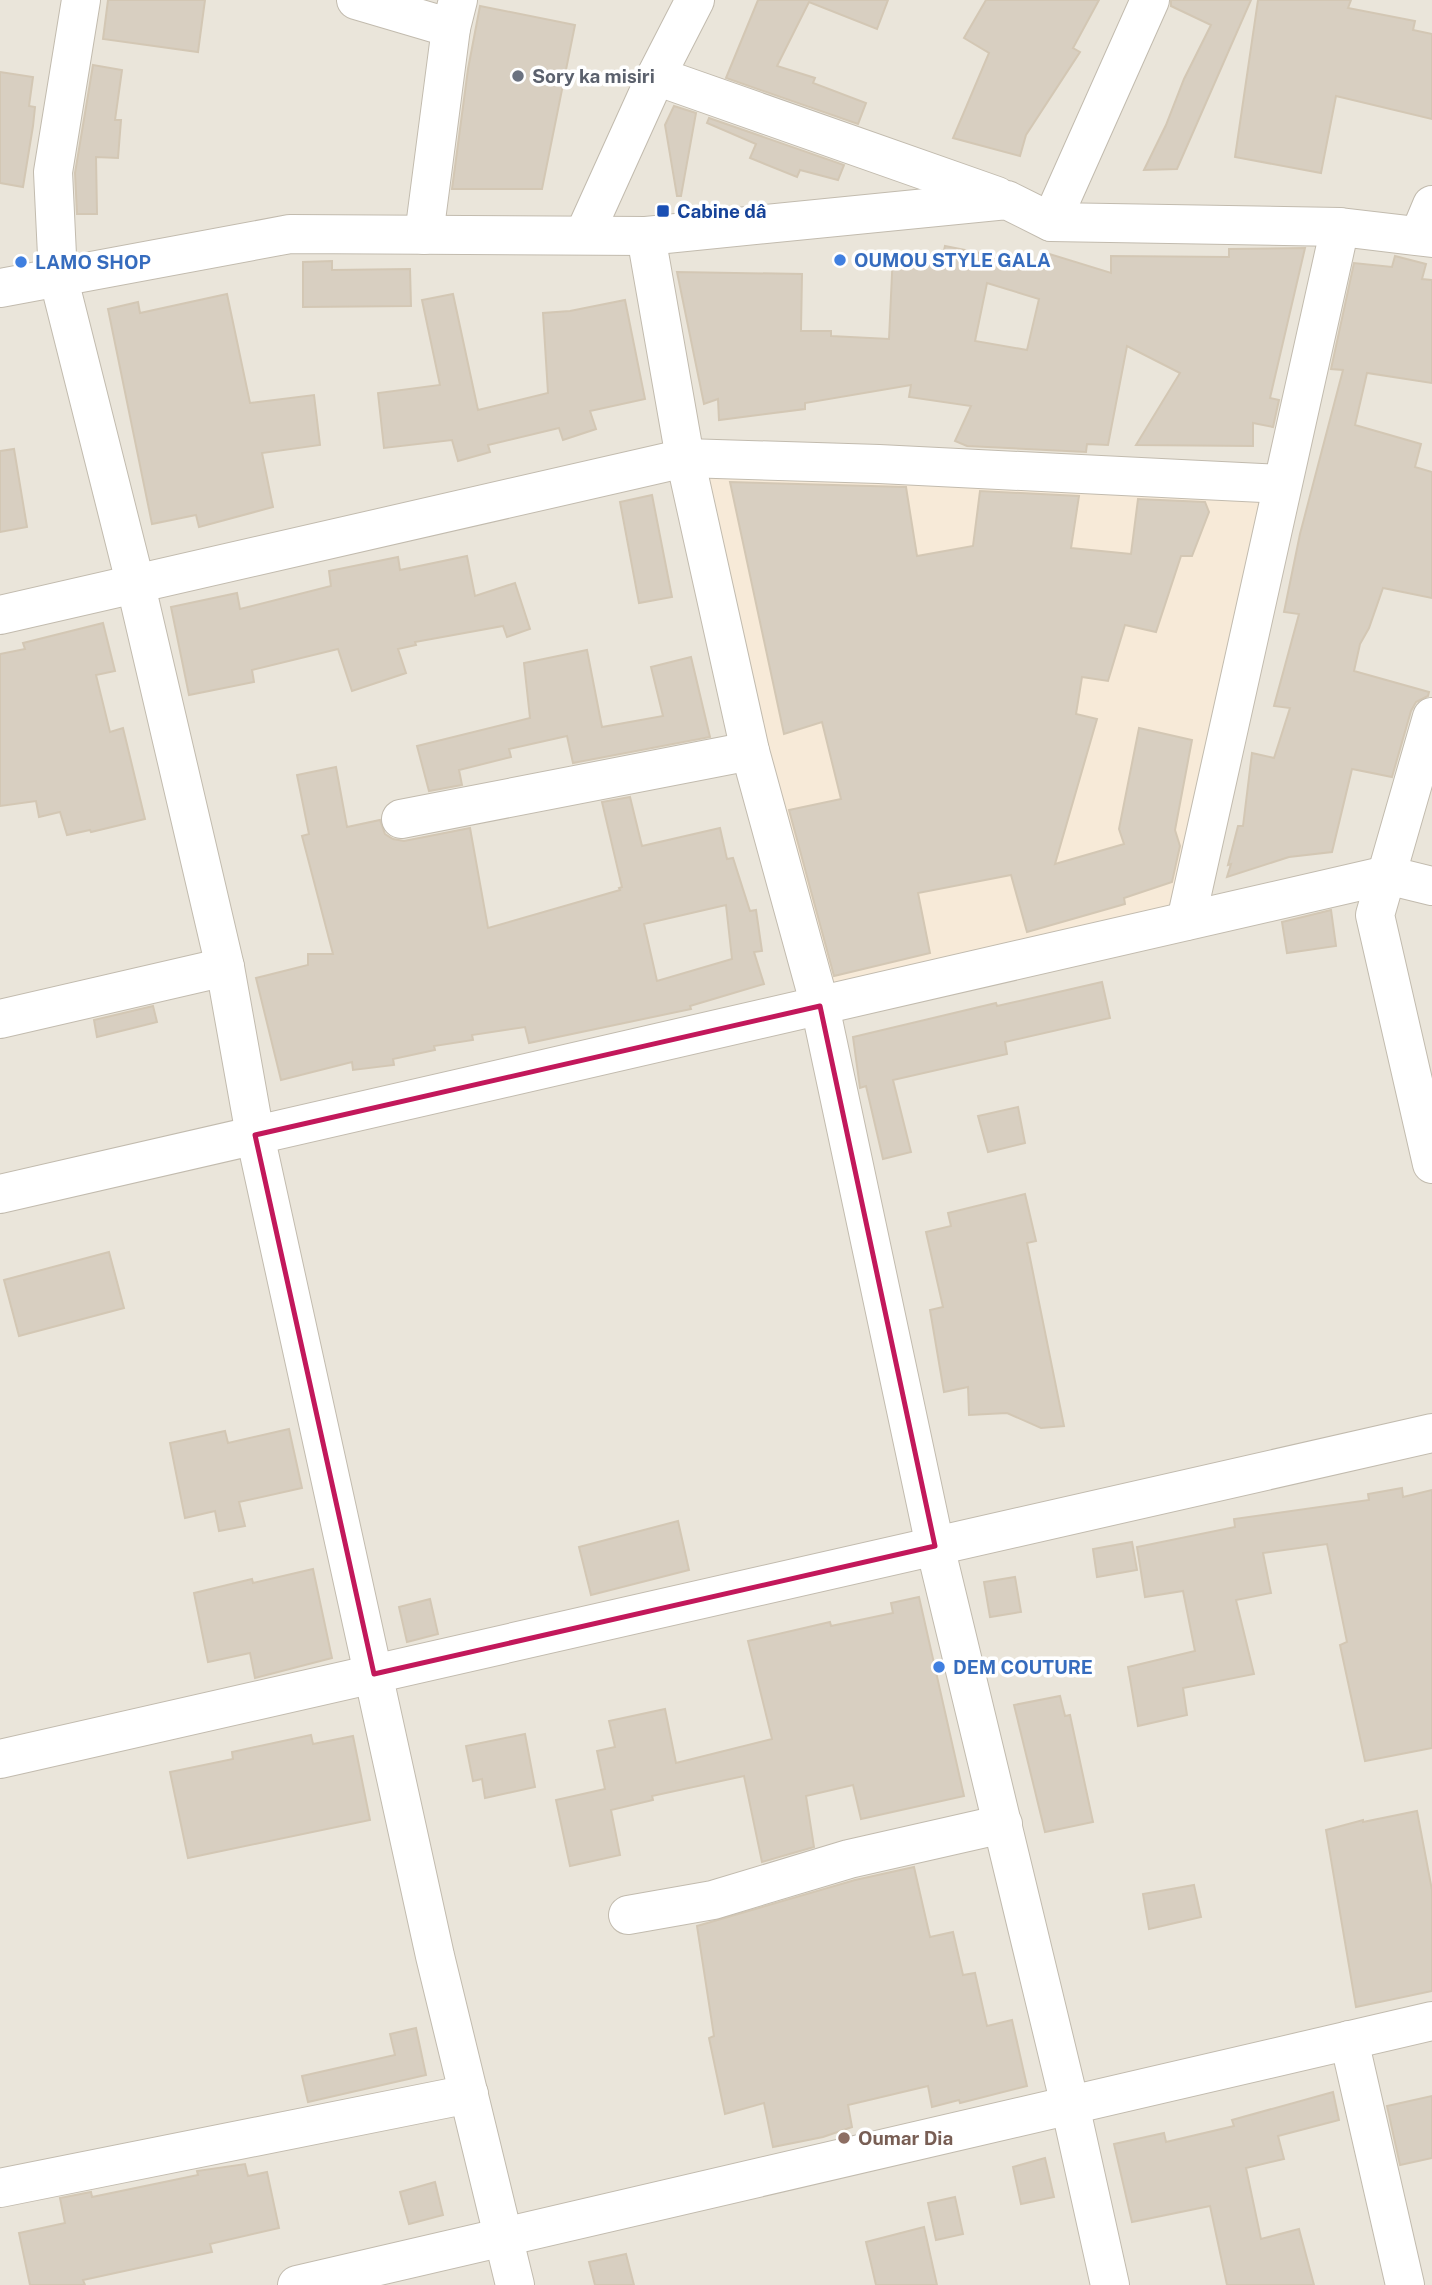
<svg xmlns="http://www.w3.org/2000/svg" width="1432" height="2285" viewBox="0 0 1432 2285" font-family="'Public Sans',sans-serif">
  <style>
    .residential { fill: #eae5da }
    .commercial { fill: #f7ead8 }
    .building { fill: #d8cfc1; stroke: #d3c7b4; stroke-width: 2; fill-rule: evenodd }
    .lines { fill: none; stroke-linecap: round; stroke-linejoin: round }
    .minor-casing { stroke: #c2bbae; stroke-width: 40 }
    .minor { stroke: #fff; stroke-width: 38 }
    .marked { fill: none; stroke: #c2185b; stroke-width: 5; stroke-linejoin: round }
    .worship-dot { fill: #6b7280; stroke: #fff; stroke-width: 2.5 }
    .transit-dot { fill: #1a4fb4; stroke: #fff; stroke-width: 2.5 }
    .shop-dot { fill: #3f7fe0; stroke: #fff; stroke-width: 2.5 }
    .education-dot { fill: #8d6e63; stroke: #fff; stroke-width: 2.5 }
    .labels { text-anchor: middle; stroke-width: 7; stroke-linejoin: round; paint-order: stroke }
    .worship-label { font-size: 19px; font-weight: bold; fill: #5b616d; stroke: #fff; text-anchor: start }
    .transit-label { font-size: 19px; font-weight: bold; fill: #164399; stroke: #fff; text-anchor: start }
    .shop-label { font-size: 19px; font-weight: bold; fill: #366cbe; stroke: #fff; text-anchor: start }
    .education-label { font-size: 19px; font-weight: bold; fill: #785e54; stroke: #fff; text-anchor: start }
  </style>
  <rect width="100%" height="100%" fill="#f6f3ec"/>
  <rect class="residential" x="0" y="0" width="1432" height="2285"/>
  <path class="commercial" d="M694,463L1270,494L1185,914L821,998Z"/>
  <g class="building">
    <path d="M108,0H205L198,52L103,39Z"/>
    <path d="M758,0H888L877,29L809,2L777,66L815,78L813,83L866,103L858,124L726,78Z"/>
    <path d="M986,0H1099L1073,48L1080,52L1026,135L1020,156L953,138L989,53L964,38Z"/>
    <path d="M1171,0H1251L1177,169L1144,170L1166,125L1184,79L1211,25L1171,6Z"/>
    <path d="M1258,0H1351L1348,8L1415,21L1413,30L1432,34V119L1336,96L1321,173L1235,157Z"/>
    <path d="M480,6L575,25L542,189H452L468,69Z"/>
    <path d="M93,65L122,70L115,120H121L118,158L96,157L97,214H77L75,173Z"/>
    <path d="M0,72L33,77L29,106L35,107L33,126L23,187L0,183Z"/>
    <path d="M674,106L696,113L681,196H677L665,125Z"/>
    <path d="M709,118L844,165L838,180L800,170L797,177L750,158L756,144L707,123Z"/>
    <path d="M945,246L1040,265L1043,252L1111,273V256L1229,257V249L1305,248L1270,398L1279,400L1273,427L1253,423V446L1136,445L1180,373L1127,346L1108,445L1087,444L1086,452L967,446L955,441L971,406L909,397L911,385L805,403V409L719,420L718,399L704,404L677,272L802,274L801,331H831V336L889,339L893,253L940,268ZM987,283L1039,299L1027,350L975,341Z"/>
    <path d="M1395,256L1426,264L1422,279L1432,280V383L1367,373L1355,425L1421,444L1415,467L1432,472V598L1383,588L1369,628L1360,644L1354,671L1429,692L1428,696L1416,702L1411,711L1392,777L1352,769L1332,852L1289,857L1227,877L1231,864L1228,865L1238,826H1243L1252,753L1274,758L1290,708L1274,706L1299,614L1284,612L1300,534L1343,370L1331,369L1354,263L1392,267Z"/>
    <path d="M332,261V270L410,269L411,306L303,307V262Z"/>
    <path d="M227,294L250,403L314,395L320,445L262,453L273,507L199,527L196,515L152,524L108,309L138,302L140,313Z"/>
    <path d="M453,294L478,410L548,393L543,313L570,311L625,300L645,399L590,411L596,429L563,440L559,428L488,445L490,452L458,461L452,440L384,448L378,393L440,385L422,300Z"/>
    <path d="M14,449L27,527L0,532V451Z"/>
    <path d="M730,482L906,487L917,556L973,546L980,491L1079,496L1071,548L1131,554L1138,499L1205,502L1209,512L1192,556H1181L1156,632L1125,625L1108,681L1082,677L1076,714L1097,719L1055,864L1124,844L1119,829L1139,728L1192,740L1175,830L1180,846L1172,882L1124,898L1125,904L1027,932L1011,875L918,893L930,953L834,976L789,810L841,799L822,722L784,734Z"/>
    <path d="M652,495L672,597L639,603L620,502Z"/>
    <path d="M467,556L475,596L515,583L530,629L507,637L503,626L415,642L416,645L398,649L406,673L352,691L338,649L252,670L254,682L189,695L171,607L237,593L240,609L331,586L329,571L398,557L400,570Z"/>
    <path d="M103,623L115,671L96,675L110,732L123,728L145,819L91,832L90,830L67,835L60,812L39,817L36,801L0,806V654L25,649L23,643Z"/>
    <path d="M587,650L602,727L663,716L651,667L691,657L710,737L573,763L567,736L509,749L511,757L459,770L462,785L429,791L417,746L530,718L524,663Z"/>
    <path d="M336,767L347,827L380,820L385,834L393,839L404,841L470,828L488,928L620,890L619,888L622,887L602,802L630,797L642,846L720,828L727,859L733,858L750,911L756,910L762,951L754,952L764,984L690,1006L691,1009L529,1043L525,1027L472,1035L473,1040L434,1046L435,1050L393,1059L394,1065L353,1070L352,1062L281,1080L256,978L308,965V954H333L302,836L309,834L297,775ZM726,905L732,959L657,981L644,924Z"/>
    <path d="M1331,910L1336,946L1287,953L1282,922Z"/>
    <path d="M1102,982L1110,1018L1005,1042L1007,1054L893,1080L911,1152L883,1159L866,1086L860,1088L853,1037L996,1003L997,1006Z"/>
    <path d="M153,1006L157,1022L97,1037L94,1020Z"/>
    <path d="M1018,1107L1025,1143L988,1152L978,1116Z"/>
    <path d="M1025,1194L1036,1241L1027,1243L1064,1426L1041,1428L1007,1413L969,1415L968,1387L944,1392L930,1310L943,1307L926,1232L951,1226L948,1213Z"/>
    <path d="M109,1252L124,1308L19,1336L4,1280Z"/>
    <path d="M289,1429L302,1488L239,1502L245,1526L219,1531L215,1511L185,1518L170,1443L225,1431L228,1443Z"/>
    <path d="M1402,1488L1403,1497L1432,1490V1748L1365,1761L1340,1645L1347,1642L1327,1544L1263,1553L1271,1593L1236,1600L1254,1674L1183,1688L1187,1715L1138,1726L1128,1667L1195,1651L1183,1591L1145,1597L1137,1547L1235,1527L1234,1519L1369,1500L1368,1494Z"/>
    <path d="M678,1521L689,1570L591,1595L579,1547Z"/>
    <path d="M1132,1542L1137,1570L1097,1577L1093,1549Z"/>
    <path d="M313,1569L332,1658L255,1678L250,1653L208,1662L194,1593L252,1579L253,1583Z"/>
    <path d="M1015,1577L1021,1612L990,1617L984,1582Z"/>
    <path d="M919,1597L964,1796L861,1819L853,1785L806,1796L814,1847L762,1862L744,1776L652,1796L653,1800L611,1810L620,1855L570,1866L556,1800L605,1789L597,1751L615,1747L609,1721L665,1709L676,1763L772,1739L748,1641L830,1622L831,1626L893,1613L891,1603Z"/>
    <path d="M430,1599L438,1634L407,1642L399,1607Z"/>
    <path d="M1060,1696L1065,1716L1070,1715L1093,1822L1045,1832L1014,1705Z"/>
    <path d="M525,1734L535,1787L485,1798L482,1779L473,1781L466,1746Z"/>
    <path d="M311,1735L313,1744L353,1736L370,1820L188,1858L170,1772L233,1759L232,1752Z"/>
    <path d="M1417,1811L1432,1890V1991L1356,2007L1326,1830L1363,1820V1822Z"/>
    <path d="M914,1867L930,1937L953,1932L963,1975L975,1973L987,2026L1012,2020L1027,2086L960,2103L959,2100L932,2107L928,2086L848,2105L852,2127L823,2137L773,2147L764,2103L725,2114L709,2038L714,2036L697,1926L855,1880Z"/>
    <path d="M1194,1885L1201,1917L1149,1929L1143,1894Z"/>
    <path d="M416,2028L426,2075L308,2102L302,2076L395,2055L390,2034Z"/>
    <path d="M1333,2092L1339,2120L1278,2136L1284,2159L1246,2168L1261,2239L1299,2229L1314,2285H1227L1210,2206L1132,2222L1114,2144L1164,2133L1166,2142L1234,2126L1232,2120Z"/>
    <path d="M1432,2096V2158L1400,2165L1387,2106Z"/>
    <path d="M1045,2158L1054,2197L1021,2204L1013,2167Z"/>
    <path d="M245,2164L248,2176L267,2172L279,2228L210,2244L212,2252L83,2280L85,2285H30L19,2233L65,2223L60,2198L91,2192L92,2197L198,2175L197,2171Z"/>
    <path d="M435,2182L443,2215L409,2224L400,2192Z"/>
    <path d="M955,2197L963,2234L936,2240L928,2203Z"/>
    <path d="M924,2227L937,2285H876L866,2242Z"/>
    <path d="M626,2254L634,2285H595L589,2262Z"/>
  </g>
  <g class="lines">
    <defs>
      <g id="minor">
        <path d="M81,0L53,172L58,276L136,586L225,967L255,1135L435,1956L515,2285"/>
        <path d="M356,0L451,28L458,0"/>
        <path d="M656,76L997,196"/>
        <path d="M1051,222L1150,0"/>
        <path d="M424,235L451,28"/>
        <path d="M584,235L656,76L695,0"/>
        <path d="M646,236L685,458L750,751L820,1006L935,1546L1070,2105L1110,2285"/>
        <path d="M1419,236L1432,205"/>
        <path d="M0,288L290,234L646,236L1007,200L1051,222L1340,227L1432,238"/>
        <path d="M0,615L685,458L879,464L1282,484"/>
        <path d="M1432,717L1375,915L1432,1164"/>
        <path d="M401,819L750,751"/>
        <path d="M1186,921L1340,227"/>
        <path d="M0,1019L225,967"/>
        <path d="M0,1194L1387,875L1432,886"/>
        <path d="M0,1759L1432,1433"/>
        <path d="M628,1915L713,1900L849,1859L1003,1824"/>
        <path d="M1349,2040L1405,2285"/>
        <path d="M0,2188L469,2094"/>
        <path d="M297,2285L1432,2021"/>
      </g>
    </defs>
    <use href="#minor" class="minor-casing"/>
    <use href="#minor" class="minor"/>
  </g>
  <path class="marked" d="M820,1006L935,1546L374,1674L255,1135Z"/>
  <circle class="worship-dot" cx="518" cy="76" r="7"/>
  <rect class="transit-dot" x="656" y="204" width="14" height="14" rx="3.5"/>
  <g class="shop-dot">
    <circle cx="840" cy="260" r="7"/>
    <circle cx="21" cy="262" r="7"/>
    <circle cx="939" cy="1667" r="7"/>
  </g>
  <circle class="education-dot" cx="844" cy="2138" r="7"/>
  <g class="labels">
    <g class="worship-label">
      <text x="532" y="83">Sory ka misiri</text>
    </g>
    <g class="transit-label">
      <text x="677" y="218">Cabine dâ</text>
    </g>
    <g class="shop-label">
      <text x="854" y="267">OUMOU STYLE GALA</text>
      <text x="35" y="269">LAMO SHOP</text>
      <text x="953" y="1674">DEM COUTURE</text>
    </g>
    <g class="education-label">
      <text x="858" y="2145">Oumar Dia</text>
    </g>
  </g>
</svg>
